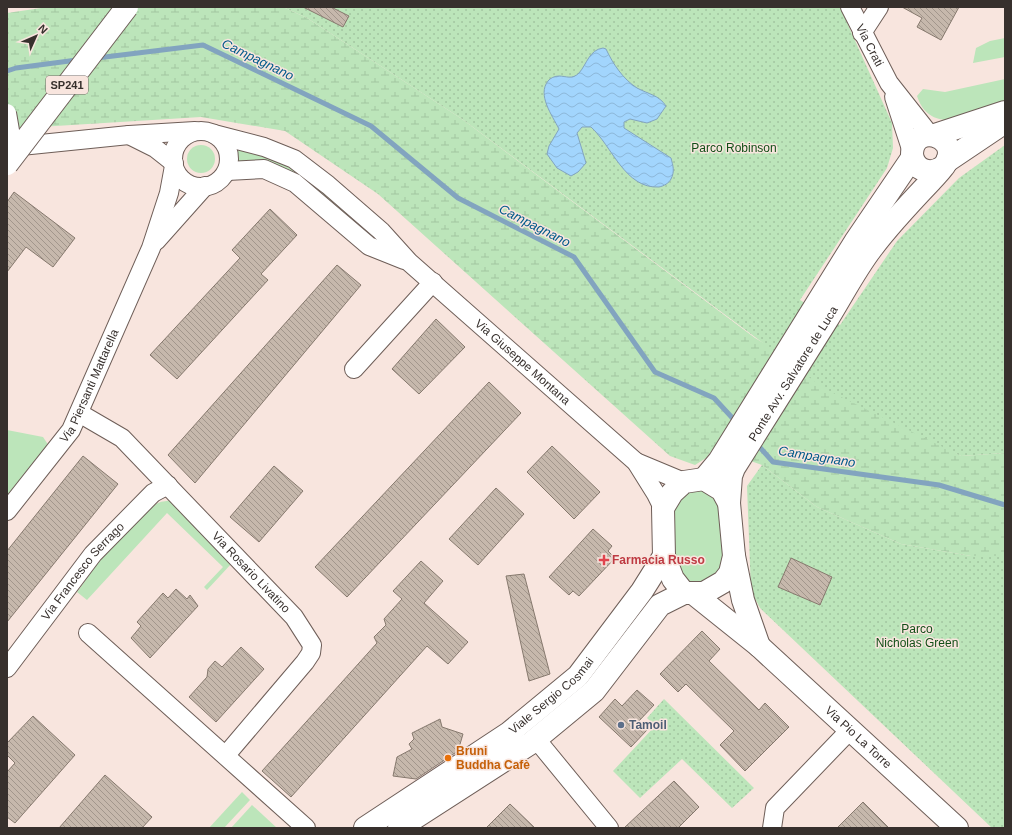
<svg xmlns="http://www.w3.org/2000/svg" width="1012" height="835" viewBox="0 0 1012 835" font-family="Arial,sans-serif">
  <style>
    .grass { fill: #bce5ba }
    .wetland { fill: url(#wetland-marsh) }
    .park { fill: url(#park-dots) }
    .water { fill: url(#water-waves); stroke: #82a4bf }
    .lines { fill: none; stroke-linecap: round; stroke-linejoin: round }
    .stream { stroke: #82a4bf; stroke-width: 5 }
    .building { fill: url(#building-back-hatch); stroke: #86796e }
    .minor-casing { stroke: #6e5e58; stroke-width: 20 }
    .tertiary-casing { stroke: #6e5e58; stroke-width: 24 }
    .minor { stroke: #fff; stroke-width: 18 }
    .tertiary { stroke: #fff; stroke-width: 22 }
    .minor-bridge-casing { stroke: #6e5e58; stroke-width: 20; stroke-linecap: butt }
    .primary-bridge-casing { stroke: #6e5e58; stroke-width: 24; stroke-linecap: butt }
    .minor-bridge { stroke: #fff; stroke-width: 18 }
    .primary-bridge { stroke: #fff; stroke-width: 22 }
    .health-dot { fill: #e0444e; stroke: #f8e5de; stroke-width: 1.5 }
    .service-dot { fill: #5c6f8a; stroke: #f8e5de; stroke-width: 1.5 }
    .food-dot { fill: #e8710a; stroke: #f8e5de; stroke-width: 1.5 }
    .labels { text-anchor: middle; stroke-width: 3; stroke-linejoin: round; paint-order: stroke }
    .shield { fill: #f8e5de; stroke: #716662; stroke-width: 1 }
    .shield-label { font-size: 11px; font-weight: bold; fill: #37302d }
    .street-label { font-size: 12px; fill: #37302d; stroke: #f8e5de }
    .park-label { font-size: 12px; fill: #124f17; stroke: #f8e5de }
    .health-label { font-size: 12px; font-weight: bold; fill: #be3a42; stroke: #f8e5de; text-anchor: start }
    .service-label { font-size: 12px; font-weight: bold; fill: #4e5e75; stroke: #f8e5de; text-anchor: start }
    .food-label { font-size: 12px; font-weight: bold; fill: #c56008; stroke: #f8e5de; text-anchor: start }
    .water-label { font-size: 13px; font-style: italic; fill: #005a8a; stroke: #f8e5de }
  </style>
  <defs>
    <pattern id="wetland-marsh" width="20" height="14" patternUnits="userSpaceOnUse"><rect width="20" height="14" fill="#bce5ba"/><path d="M1 5h8M5 5V1M11 12h8M15 12V8" fill="none" stroke="#a2c5a0"/></pattern>
    <pattern id="park-dots" width="8" height="8" patternUnits="userSpaceOnUse"><rect width="8" height="8" fill="#bce5ba"/><path d="M2 2h.1M6 6h.1" fill="none" stroke="#a2c5a0" stroke-width="1.8" stroke-linecap="round"/></pattern>
    <pattern id="water-waves" width="16" height="10" patternUnits="userSpaceOnUse"><rect width="16" height="10" fill="#a2d5fd"/><path d="M0 5q4-4 8 0t8 0" fill="none" stroke="#8cb7d9"/></pattern>
    <pattern id="building-back-hatch" width="6" height="6" patternUnits="userSpaceOnUse"><rect width="6" height="6" fill="#c6b8ac"/><path d="M-1 5l2 2M0 0l6 6M5-1l2 2" fill="none" stroke="#a2968c"/></pattern>
  </defs>
  <rect width="100%" height="100%" fill="#f8e5de"/>
  <g class="grass">
    <path d="M1005,38V57L973,63L976,48L990,41Z"/>
    <path d="M1005,79V105C975,114 931,138 917,96L923,89L945,92Z"/>
    <path d="M227,142L291,164L389,250L324,202L232,166L233,154Z"/>
    <circle cx="201" cy="159" r="14"/>
    <path d="M7,430L43,437L49,446L7,498Z"/>
    <path d="M686,486L719,492L727,571L694,590L667,556L674,495Z"/>
    <path d="M173,500L232,563L207,590L204,587L223,567L167,513L87,600L77,592C99,563 125,519 158,503C162,501 168,501 173,500Z"/>
    <path d="M242,792L250,800L224,828H209Z"/>
    <path d="M252,805L277,828H231Z"/>
  </g>
  <path class="wetland" d="M48,7H283L307,18L462,119L755,338L961,456L1005,453V556H971L901,544L817,507L762,465L714,448L706,458L695,465L670,456L378,194L285,131L201,117L7,129V13Z"/>
  <g class="park">
    <path d="M283,7H840L892,123L893,148L887,168L800,300L840,325L897,241L959,178L1005,145V453L961,456L825,389L462,119L307,18Z"/>
    <path d="M762,465L817,507L901,544L971,556H1005V828H992L760,608L751,591L747,486Z"/>
    <path d="M664,699L754,788L732,808L682,759L640,798L613,771L655,726L647,718Z"/>
  </g>
  <path class="water" d="M603,48L606,49C613,64 623,79 637,88C648,94 659,95 666,106L657,119L647,123L630,119L624,122V128L671,158C673,166 675,171 671,179C669,183 664,186 659,187C625,189 612,146 591,127H582L577,133L586,163L578,172L571,176L557,168L547,154L549,146L559,129C552,115 537,95 548,81C550,78 555,76 559,76C566,76 572,80 579,73C587,64 589,50 603,48Z"/>
  <g class="lines">
    <g class="stream">
      <path d="M97,58L203,45L371,126L458,198L574,257L655,372L714,398L737,423"/>
      <path d="M7,71L16,68L77,60"/>
      <path d="M756,443L773,462L939,485L1005,505"/>
    </g>
  </g>
  <g class="building">
    <path d="M303,7H331L349,16L343,27Z"/>
    <path d="M902,7H959L941,40L917,27L922,18Z"/>
    <path d="M14,192L75,238L53,267L26,247L7,272V202Z"/>
    <path d="M270,209L297,235L261,274L268,280L177,379L150,355L240,258L232,250Z"/>
    <path d="M337,265L361,285L195,483L168,455Z"/>
    <path d="M436,319L465,347L419,394L392,369Z"/>
    <path d="M489,382L521,413L347,597L315,567Z"/>
    <path d="M552,446L600,492L574,519L527,472Z"/>
    <path d="M83,456L118,484L7,622V551Z"/>
    <path d="M274,466L303,491L259,542L230,517Z"/>
    <path d="M496,488L524,514L478,565L449,539Z"/>
    <path d="M593,529L612,546L608,551L615,558L579,596L573,591L569,595L549,577Z"/>
    <path d="M791,558L832,577L820,605L778,587Z"/>
    <path d="M421,561L443,581L424,603L468,642L448,664L427,646L291,797L262,771L377,643L374,637L386,625L384,619L402,599L393,591Z"/>
    <path d="M524,574L550,674L529,681L506,576Z"/>
    <path d="M176,589L187,599L190,595L198,606L150,658L131,638L141,626L137,622L163,593L168,598Z"/>
    <path d="M702,631L720,649L709,661L759,710L765,703L789,727L745,771L720,745L734,731L686,684L678,692L660,674Z"/>
    <path d="M241,647L264,669L216,722L189,697L207,677L208,669L215,661L222,667Z"/>
    <path d="M637,690L654,705L638,722L647,730L631,747L599,717L615,699L622,706Z"/>
    <path d="M33,716L75,755L15,823L7,817V772L15,763L7,755V743Z"/>
    <path d="M440,719L442,727L463,734L458,751L416,779L393,776L397,757L412,749L409,744L414,739L412,733Z"/>
    <path d="M105,775L152,817L142,828H59Z"/>
    <path d="M674,781L699,807L678,828H624Z"/>
    <path d="M863,802L889,828H837Z"/>
    <path d="M510,804L535,828H486Z"/>
  </g>
  <g class="lines">
    <defs>
      <g id="minor">
        <path id="s1" d="M850,7L889,83L930,135"/>
        <path d="M862,33L879,7"/>
        <path d="M894,97L912,152"/>
        <circle cx="201" cy="159" r="28"/>
        <path id="s2" d="M214,134L264,147L294,159L328,185L381,231L409,262L636,462L656,494L663,508"/>
        <path d="M129,135L155,148L174,163"/>
        <path d="M11,147L129,135L195,131"/>
        <path d="M227,171L264,169L295,183L369,246L404,260"/>
        <path d="M156,241L205,186"/>
        <path d="M354,369L433,282"/>
        <path id="s3" d="M79,413L122,438L294,617L312,645L311,653L305,662L226,755"/>
        <path d="M636,462L684,482"/>
        <path id="s4" d="M7,511L71,430L151,248L169,193L174,166"/>
        <path d="M88,633L306,828"/>
        <path id="s5" d="M7,668L93,554L153,493L168,485"/>
        <path d="M536,739L609,828"/>
        <path d="M772,828L775,808L850,730"/>
      </g>
      <g id="tertiary">
        <path d="M935,135L1005,112"/>
        <path d="M947,161L1005,122"/>
        <path d="M704,479L719,461L855,242L912,158"/>
        <path d="M704,479L722,490L729,503L734,556L730,573L723,582L704,593H684L673,579L664,556L663,508L672,493L684,482Z"/>
        <path id="s6" d="M729,503L731,476L734,468C765,419 796,369 827,320C842,296 855,270 872,248C890,224 910,203 930,182C935,176 944,168 947,161C959,135 912,122 912,155C915,171 931,176 944,166"/>
        <path d="M734,556L743,600L759,646"/>
        <path id="s7" d="M694,594L759,646L957,828"/>
        <path id="s8" d="M365,828L509,733L578,676L642,591L664,556"/>
        <path d="M399,828L531,743L594,691L660,605L684,593"/>
      </g>
    </defs>
    <use href="#minor" class="minor-casing"/>
    <use href="#tertiary" class="tertiary-casing"/>
    <use href="#minor" class="minor"/>
    <use href="#tertiary" class="tertiary"/>
    <defs>
      <path id="minor-bridge" d="M7,113L14,154"/>
      <path id="primary-bridge" d="M7,164L127,7"/>
    </defs>
    <use href="#minor-bridge" class="minor-bridge-casing"/>
    <use href="#primary-bridge" class="primary-bridge-casing"/>
    <use href="#minor-bridge" class="minor-bridge"/>
    <use href="#primary-bridge" class="primary-bridge"/>
  </g>
  <path class="health-dot" d="M602 554h4v4h4v4h-4v4h-4v-4h-4v-4h4z"/>
  <circle class="service-dot" cx="621" cy="725" r="4"/>
  <circle class="food-dot" cx="448" cy="758" r="4"/>
  <g class="labels">
    <rect class="shield" x="46" y="76" width="42" height="18" rx="3"/>
    <g class="shield-label">
      <text x="67" y="89">SP241</text>
    </g>
    <g class="street-label">
      <text dy="4" stroke="none"><textPath href="#s1" startOffset="43">Via Crati</textPath></text>
      <text dy="4" stroke="none"><textPath href="#s2" startOffset="390">Via Giuseppe Montana</textPath></text>
      <text dy="4" stroke="none"><textPath href="#s6" startOffset="147">Ponte Avv. Salvatore de Luca</textPath></text>
      <text dy="4" stroke="none"><textPath href="#s4" startOffset="151">Via Piersanti Mattarella</textPath></text>
      <text dy="4" stroke="none"><textPath href="#s5" startOffset="123">Via Francesco Serrago</textPath></text>
      <text dy="4" stroke="none"><textPath href="#s3" startOffset="236">Via Rosario Livatino</textPath></text>
      <text dy="4" stroke="none"><textPath href="#s8" startOffset="229">Viale Sergio Cosmai</textPath></text>
      <text dy="4" stroke="none"><textPath href="#s7" startOffset="218">Via Pio La Torre</textPath></text>
    </g>
    <g class="park-label">
      <text x="734" y="152">Parco Robinson</text>
      <text x="917" y="633">Parco<tspan x="917" dy="14">Nicholas Green</tspan></text>
    </g>
    <g class="health-label">
      <text x="612" y="564">Farmacia Russo</text>
    </g>
    <g class="service-label">
      <text x="629" y="729">Tamoil</text>
    </g>
    <g class="food-label">
      <text x="456" y="755">Bruni<tspan x="456" dy="14">Buddha Cafè</tspan></text>
    </g>
    <g class="water-label">
      <text transform="translate(258 59) rotate(26)" y="5">Campagnano</text>
      <text transform="translate(535 225) rotate(27)" y="5">Campagnano</text>
      <text transform="translate(817 456) rotate(9)" y="5">Campagnano</text>
    </g>
  </g>
  <rect width="1012" height="835" fill="none" stroke="#37302d" stroke-width="16"/>
  <g transform="translate(36 36) rotate(45)" stroke="#f8e5de" stroke-width="3" paint-order="stroke">
  <path d="M0-3L7 15L0 10L-7 15Z" fill="#37302d"/>
  <text y="-6" font-size="11" font-weight="bold" text-anchor="middle" fill="#37302d">N</text>
  </g>
</svg>
